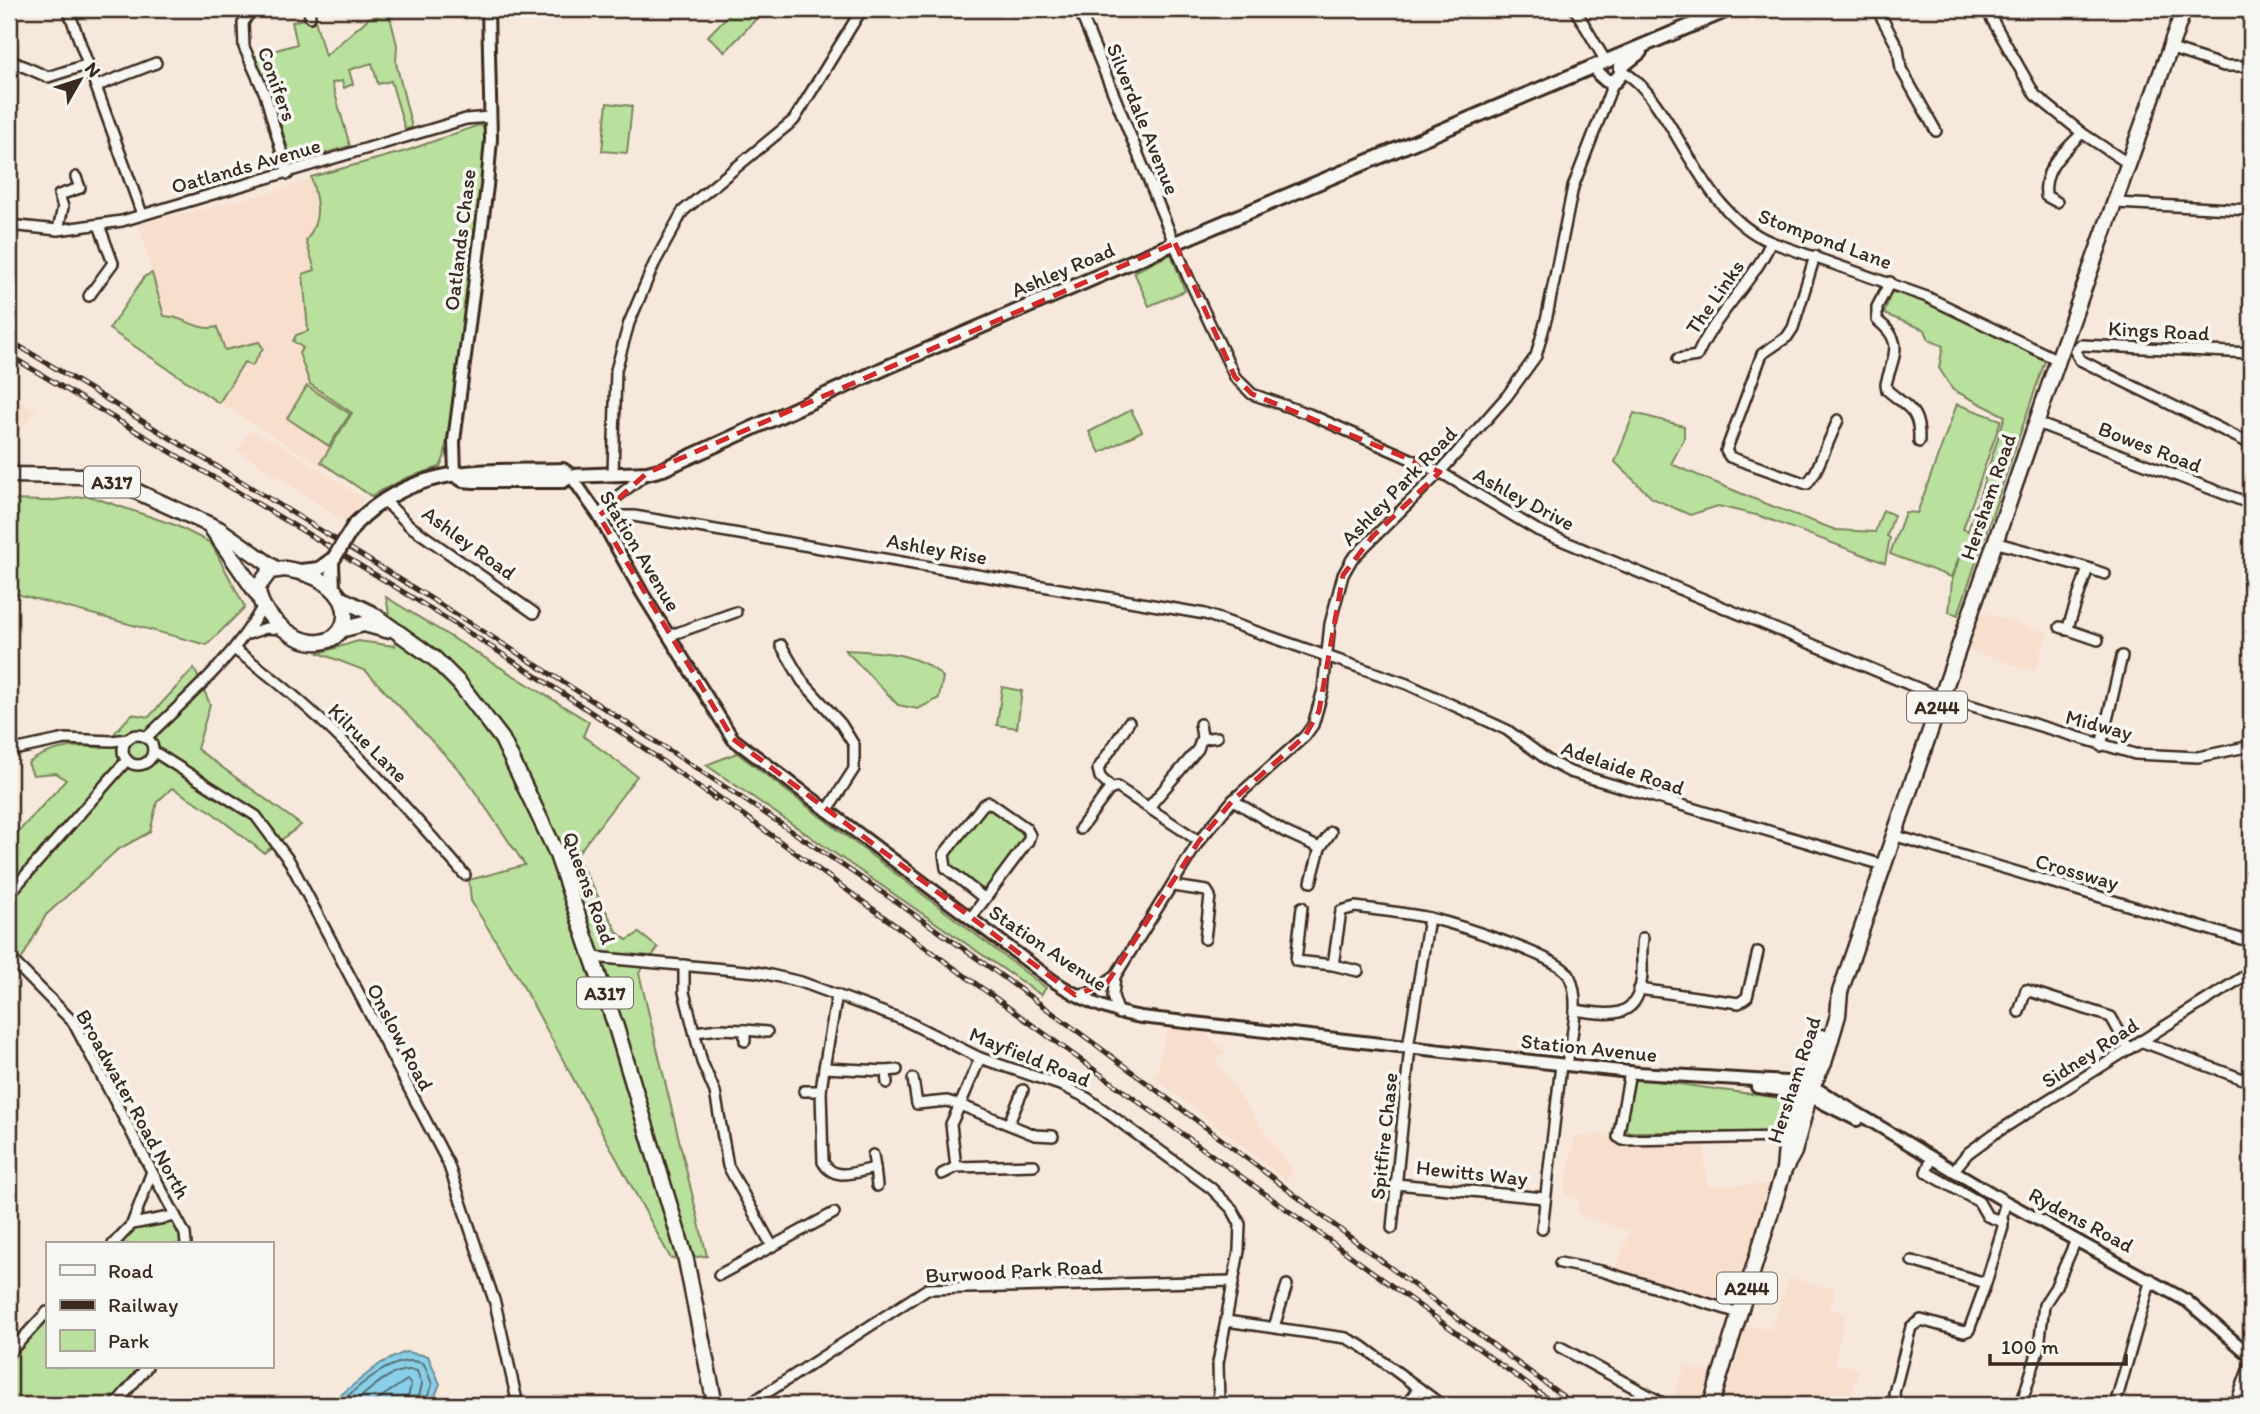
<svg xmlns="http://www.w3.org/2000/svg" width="2260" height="1414" viewBox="0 0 2260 1414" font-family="Itim,sans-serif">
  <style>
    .built { fill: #f8decd }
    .green { fill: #b9e09c; stroke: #7a855d; stroke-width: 2 }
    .water { fill: #88d0e9; stroke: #698e98; stroke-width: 2 }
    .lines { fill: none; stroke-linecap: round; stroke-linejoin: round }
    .shore { stroke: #5a6c6f; stroke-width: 2 }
    .minor-casing { stroke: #3b2a1e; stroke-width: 14 }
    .tertiary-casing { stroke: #3b2a1e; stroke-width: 16 }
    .secondary-casing { stroke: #3b2a1e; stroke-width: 18 }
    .primary-casing { stroke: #3b2a1e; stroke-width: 19 }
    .minor { stroke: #f6f6f2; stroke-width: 9 }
    .tertiary { stroke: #f6f6f2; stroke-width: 10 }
    .secondary { stroke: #f6f6f2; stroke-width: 12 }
    .primary { stroke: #f6f6f2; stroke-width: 14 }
    .rail-casing { stroke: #3b2a1e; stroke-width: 5 }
    .rail { stroke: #f6f6f2; stroke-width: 2.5; stroke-dasharray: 8; stroke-linecap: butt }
    .secondary-bridge-casing { stroke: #3b2a1e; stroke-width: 18; stroke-linecap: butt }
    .secondary-bridge { stroke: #f6f6f2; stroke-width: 12 }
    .marked { fill: none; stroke: #d62828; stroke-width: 5; stroke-dasharray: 14 9; stroke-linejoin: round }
    .labels { text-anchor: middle; stroke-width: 7; stroke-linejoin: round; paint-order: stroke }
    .shield { fill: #f6f6f2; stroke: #73675e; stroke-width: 2 }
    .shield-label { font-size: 19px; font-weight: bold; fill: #3b2a1e }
    .street-label { font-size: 21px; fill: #3b2a1e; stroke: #f6f6f2 }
  </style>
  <rect width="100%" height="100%" fill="#f7e8dc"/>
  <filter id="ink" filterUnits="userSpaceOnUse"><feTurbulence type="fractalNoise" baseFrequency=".0143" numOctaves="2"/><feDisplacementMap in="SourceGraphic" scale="14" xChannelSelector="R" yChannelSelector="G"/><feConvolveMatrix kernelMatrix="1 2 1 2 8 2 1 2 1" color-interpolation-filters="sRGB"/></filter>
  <g filter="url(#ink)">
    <g class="built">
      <path d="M406,151L444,458L440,467L406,478L371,496L219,403L109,329L145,276L152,273L139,224L257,196Z"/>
      <path d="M9,394L36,410L9,446Z"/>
      <path d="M251,430L278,443L364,499L346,522L237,450Z"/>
      <path d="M1979,611L2048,633L2035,672L1966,649Z"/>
      <path d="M1169,1026L1205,1034L1226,1052L1215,1061L1294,1173L1286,1180L1154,1077L1159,1071L1158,1060Z"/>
      <path d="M1612,1134L1704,1144L1707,1186L1771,1184L1734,1305L1616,1269L1629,1231L1577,1214L1579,1198L1563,1195L1575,1136Z"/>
      <path d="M1789,1278L1835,1289L1830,1309L1845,1313L1835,1364L1859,1369L1849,1405H1723L1739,1352L1744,1324L1771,1330Z"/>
      <path d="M1685,1365L1711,1373L1701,1405H1652L1671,1403Z"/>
    </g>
    <g class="green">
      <path d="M734,9H748L757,18L725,52L708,36Z"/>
      <path d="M389,13L397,45L396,63L412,128L405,129L391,81L378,84L372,63L349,70L353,84L344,88L342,81L332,83L350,146L298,161L291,158L271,95L253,57L297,44L292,22L314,16L325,56L369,18Z"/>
      <path d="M607,103L632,106L627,153L602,151Z"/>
      <path d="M479,125L485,128L481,218L444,458L440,467L406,478L371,496L321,462L352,413L310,384L299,353L303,348L293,341L296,335L308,331L303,274L315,270L306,241C322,219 318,202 311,177L406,151Z"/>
      <path d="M1171,254L1185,291L1149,306L1134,272Z"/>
      <path d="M152,273L164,316C184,316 197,332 217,327L225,350L259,342L263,348L252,366L244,362L219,403L109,329L145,276Z"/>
      <path d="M1891,292L1927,297L2047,355L1958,615L1949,612L1952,581L1961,552L1951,577L1890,554L1905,512L1917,513L1957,404L2001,420L1963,529L1968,531L2005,416L1953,390L1939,368L1943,346L1929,340L1925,330L1884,314Z"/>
      <path d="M307,386L350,414L329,446L287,418Z"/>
      <path d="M1131,410L1142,431L1100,453L1089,432Z"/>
      <path d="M1634,413L1684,426V439L1671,464L1764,503L1836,530L1875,532L1883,510L1894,515L1887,536L1890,538L1885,563L1760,516L1718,506L1690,515L1652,498L1615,462Z"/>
      <path d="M89,496L175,525L211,543L245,607L207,645L17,594L9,595V500L47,501Z"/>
      <path d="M386,597L589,722L583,736L637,776L576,856L618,933L627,940L639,933L658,948L639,973L707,1256L671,1259L517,975L471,901L469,880L525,865L462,773L366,671L319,653L358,641L395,646Z"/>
      <path d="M845,650C878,652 918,651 943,677L939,698L918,709L898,705Z"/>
      <path d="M194,668L210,704L197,749L301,825L264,853L209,810L172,788L157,802L150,832L117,850L46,915L13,975L9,977V842L66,780L56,773L33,775L28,763C50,748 75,744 101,748L132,714L149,717Z"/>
      <path d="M1002,687L1022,691L1017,728L997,725Z"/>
      <path d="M737,753L1046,988L1041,995L706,765Z"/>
      <path d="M988,805L1027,836L993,884L980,890L948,867L947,854Z"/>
      <path d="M1635,1078L1780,1098L1786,1103L1781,1126L1777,1132H1624Z"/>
      <path d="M175,1216L186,1244H113L132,1224Z"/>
      <path d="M47,1313V1367H147L115,1405H9V1354Z"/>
    </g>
    <path class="water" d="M405,1352L428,1356L440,1384L431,1405H328L381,1363Z"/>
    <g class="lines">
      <g class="shore">
        <path d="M338,1405C357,1387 397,1350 424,1364L432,1384L425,1405"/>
        <path d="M351,1405C368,1392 394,1364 417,1371L422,1384L417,1405"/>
        <path d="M369,1405L407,1380L411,1385L406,1405"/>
      </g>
      <defs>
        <g id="minor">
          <path d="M68,9L142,214"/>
          <path d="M252,9L243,23L244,47L265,94L288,174"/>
          <path d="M309,9L310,17"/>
          <path d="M1079,9L1188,277L1235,377L1252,394L1309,414L1440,472L1537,530L1932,694L2135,754L2198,757L2251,746"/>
          <path d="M1575,9L1605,60"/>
          <path d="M1877,9L1898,48L1901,69L1936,131"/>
          <path d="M1986,9L2035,95L2082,133L2129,164"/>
          <path d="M2169,48L2224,66H2251"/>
          <path d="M9,60L48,77L89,64"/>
          <path d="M1622,71C1641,81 1654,101 1666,119C1694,163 1720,221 1771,242L1927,297L2058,360"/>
          <path d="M97,86L156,63"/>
          <path d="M2057,202L2046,196C2042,168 2065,151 2082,133"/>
          <path d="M2116,203L2251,210"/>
          <path d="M9,225L58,230L122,221L466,119L490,117"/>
          <path d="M58,230L63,207L59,195L80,188L76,177"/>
          <path d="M1815,256L1793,328L1787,337L1762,354L1726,451L1730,457L1807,484L1815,473L1838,420"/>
          <path d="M1890,282L1877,307V320C1905,342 1894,353 1886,384L1887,390C1909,409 1920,409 1919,442"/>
          <path d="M89,296L113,263L99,225"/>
          <path d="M2251,353L2081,345L2075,351L2080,360L2251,444"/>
          <path d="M1678,359L1697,356C1715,314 1752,284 1771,242"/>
          <path d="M2037,423L2251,504"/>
          <path d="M613,474L616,370L629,323L654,264L683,211L794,120L862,9"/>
          <path d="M385,501L410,526L534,613"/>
          <path d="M599,516H634L1205,614L1407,684L1507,730L1549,761L1570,772L1883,865"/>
          <path d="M599,516L613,500L647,473"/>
          <path d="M1994,542L2088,568"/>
          <path d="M2060,627L2098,640"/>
          <path d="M2067,630L2088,568L2105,574"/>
          <path d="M248,634L266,628L281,629"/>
          <path d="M668,636L736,612"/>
          <path d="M781,645L802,681L841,724L854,745V769L827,811"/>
          <path d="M235,650C324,712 394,793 465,875"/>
          <circle cx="138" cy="750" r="15"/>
          <path d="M146,738C189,696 233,659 263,606"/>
          <path d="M1202,739L1217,737"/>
          <path d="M2101,746L2122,656"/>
          <path d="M9,751L65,739L112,741L128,739"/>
          <path d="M153,751L256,816L290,862L448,1163L495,1303L518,1405"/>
          <path d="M1112,789L1100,777L1098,769L1129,722"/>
          <path d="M1233,800L1285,832L1320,848"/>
          <path d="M1149,807L1198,749L1202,737L1200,724"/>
          <path d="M1080,829L1109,790L1117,787L1199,841"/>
          <path d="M1893,835L2251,942"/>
          <path d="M1311,882L1320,848L1331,832"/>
          <path d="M1173,886L1207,891L1210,896L1205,939"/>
          <path d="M9,894L127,760"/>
          <path d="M1302,907L1296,961L1333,965L1341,911L1355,907C1380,910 1405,913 1430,918C1454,924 1559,956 1569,975C1582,1002 1571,1037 1567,1065"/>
          <path d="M970,919L1028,841L1030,835L1026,828L989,802L983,805L944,854L946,868L985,899"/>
          <path d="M9,957L73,1022L185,1234L186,1244"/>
          <path d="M592,957L757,972L801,982L904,1020L980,1058L1063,1086L1087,1098L1211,1188L1232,1209L1240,1224L1239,1251L1218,1363L1219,1405"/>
          <path d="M684,965V992L702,1062L715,1092L728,1166L772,1246"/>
          <path d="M1333,965L1358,971"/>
          <path d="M1115,976L1113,996L1119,1014"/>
          <path d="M1639,989L1739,1003L1747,997L1758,952"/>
          <path d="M837,995L824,1068L886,1071"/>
          <path d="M1075,995L1092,992L1116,975L1199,841L1233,800L1305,736L1313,725L1323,690L1330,624L1343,575L1352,559L1440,472L1507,396L1536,356L1547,316L1573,187L1614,81"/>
          <path d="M1575,1010C1604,1014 1635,1022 1641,983C1644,968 1640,953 1643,938"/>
          <path d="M2019,1012L2026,990L2111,1017L2129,1049"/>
          <path d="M695,1032L719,1029L745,1030"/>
          <path d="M745,1041V1030L767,1032"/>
          <path d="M2140,1041L2251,1082"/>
          <path d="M1408,1047L1429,918"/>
          <path d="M824,1068L821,1091L823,1162C834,1182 855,1172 875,1168L873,1155"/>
          <path d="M1630,1072L1618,1137L1623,1140L1790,1137"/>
          <path d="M913,1079L917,1104L947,1101L960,1105L980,1058"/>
          <path d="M887,1083L886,1071L897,1070"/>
          <path d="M804,1091H821"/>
          <path d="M1009,1123L1023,1090"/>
          <path d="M1932,1158L1926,1172L1979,1202L1987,1216L2003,1222"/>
          <path d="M956,1167L951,1124L960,1105L1035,1135L1053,1136"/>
          <path d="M875,1168L877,1186"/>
          <path d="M1953,1171L1968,1153L1994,1134L2251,972"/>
          <path d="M942,1174L956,1167L1034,1165"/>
          <path d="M1396,1184L1544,1198"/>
          <path d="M132,1224L175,1216"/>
          <path d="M1392,1228L1410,1047"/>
          <path d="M1542,1229L1561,1065"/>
          <path d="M113,1244L132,1224L151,1174"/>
          <path d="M1912,1261L1986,1283L2003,1227L2002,1215L2006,1202"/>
          <path d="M1560,1263L1601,1271L1739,1313"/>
          <path d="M719,1275L834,1213"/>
          <path d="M1226,1321L1346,1338L1362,1346L1439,1403"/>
          <path d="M1274,1327L1287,1285"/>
          <path d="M1560,1347L1666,1405"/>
          <path d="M9,1353L47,1312"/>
          <path d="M115,1405L147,1367"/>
          <path d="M748,1405L927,1289L1232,1281"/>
          <path d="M1406,1405L1419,1388"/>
          <path d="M1899,1405L1895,1401L1894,1393L1911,1327L1921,1320L1964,1332L1969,1330L1986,1283"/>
          <path d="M2021,1405L2039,1347L2044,1305L2055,1288L2076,1240"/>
          <path d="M2115,1405L2151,1279"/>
          <path d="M2235,1405L2251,1362"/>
        </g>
        <g id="tertiary">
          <path d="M455,475L454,441L487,186L491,139L488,9"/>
          <path d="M571,476L599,516L642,593L733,739L1052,980C1081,999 1106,1011 1141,1017L1638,1073L1804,1083"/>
          <path d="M1812,1086L2006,1202L2187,1301L2251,1356"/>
          <path d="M1757,1087L1800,1093"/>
          <path d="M1809,1096L1857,1120"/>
        </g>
        <g id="secondary">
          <path d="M1621,67L1640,52"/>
          <path d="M1599,74L1607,81H1615L1621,74V67"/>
          <path d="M455,475L463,480L474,481H563L571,476L647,473L663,469L885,368L1175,243L1730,9"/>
          <path d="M355,524C416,463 484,472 563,470L571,476"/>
          <path d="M332,562L333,589"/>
          <path d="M301,571L319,569L334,558"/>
        </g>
        <g id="primary">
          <path d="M9,475L81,476L118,483L219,529L276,569"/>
          <path d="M213,530L258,595"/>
          <path d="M285,569C387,584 342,682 278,624C267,614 258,602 258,587L270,571Z"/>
          <path d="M342,599L371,613L435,659L459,683L502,739L556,852L616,1027L686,1260L715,1405"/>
          <path d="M344,629L364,624L386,630"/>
          <path d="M1784,1170L1794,1152L1812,1086L1824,1063L1838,1015L1840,992L2058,360L2184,9"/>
          <path d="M1711,1405L1784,1170L1787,1136L1794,1112L1822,1037"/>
        </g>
      </defs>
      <use href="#minor" class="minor-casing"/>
      <use href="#tertiary" class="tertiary-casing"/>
      <use href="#secondary" class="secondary-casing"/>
      <use href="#primary" class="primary-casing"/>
      <use href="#minor" class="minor"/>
      <use href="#tertiary" class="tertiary"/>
      <use href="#secondary" class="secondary"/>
      <use href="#primary" class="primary"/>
      <defs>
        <g id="rail">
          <path d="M9,340C324,531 638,722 941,933C1157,1084 1361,1250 1575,1405"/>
          <path d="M9,355C246,499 491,635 715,799"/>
          <path d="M709,790L1556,1405"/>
        </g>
      </defs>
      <use href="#rail" class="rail-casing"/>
      <use href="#rail" class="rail"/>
      <defs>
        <path id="secondary-bridge" d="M334,558L355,524"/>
      </defs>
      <use href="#secondary-bridge" class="secondary-bridge-casing"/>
      <use href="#secondary-bridge" class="secondary-bridge"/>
    </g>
  </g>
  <path class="marked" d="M1175,243L1235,377L1252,394L1440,472L1372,537L1343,575L1319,711L1305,736L1233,800L1199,841L1107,983L1075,995L733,739L599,516L647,473Z"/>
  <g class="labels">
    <g class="shield">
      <rect x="84" y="466.5" width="56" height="31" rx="5"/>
      <rect x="1907" y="691.5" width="60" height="31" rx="5"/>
      <rect x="577" y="977.5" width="56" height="31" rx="5"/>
      <rect x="1717" y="1272.5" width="60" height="31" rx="5"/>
    </g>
    <g class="shield-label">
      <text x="112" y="489">A317</text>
      <text x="1937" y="714">A244</text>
      <text x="605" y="1000">A317</text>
      <text x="1747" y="1295">A244</text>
    </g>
    <g class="street-label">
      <text transform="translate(277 84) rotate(70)" y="7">Conifers</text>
      <text transform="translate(1143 119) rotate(68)" y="7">Silverdale Avenue</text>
      <text transform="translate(246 166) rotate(-16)" y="7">Oatlands Avenue</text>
      <text transform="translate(1825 239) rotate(20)" y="7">Stompond Lane</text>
      <text transform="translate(460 240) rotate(-83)" y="7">Oatlands Chase</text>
      <text transform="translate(1063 270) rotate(-23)" y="7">Ashley Road</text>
      <text transform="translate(1715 297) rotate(-55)" y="7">The Links</text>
      <text transform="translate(2159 331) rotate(3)" y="7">Kings Road</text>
      <text transform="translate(2150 447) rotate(21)" y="7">Bowes Road</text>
      <text transform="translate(1399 486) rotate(-46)" y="7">Ashley Park Road</text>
      <text transform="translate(1988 497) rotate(-71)" y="7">Hersham Road</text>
      <text transform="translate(1524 499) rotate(28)" y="7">Ashley Drive</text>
      <text transform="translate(469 543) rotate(36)" y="7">Ashley Road</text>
      <text transform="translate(937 549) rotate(10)" y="7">Ashley Rise</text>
      <text transform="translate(640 551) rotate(59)" y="7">Station Avenue</text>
      <text transform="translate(2099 725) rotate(15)" y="7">Midway</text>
      <text transform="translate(368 743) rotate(45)" y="7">Kilrue Lane</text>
      <text transform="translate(1623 768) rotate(19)" y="7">Adelaide Road</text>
      <text transform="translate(2077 872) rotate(16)" y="7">Crossway</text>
      <text transform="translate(589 888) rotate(70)" y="7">Queens Road</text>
      <text transform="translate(1048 948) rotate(34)" y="7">Station Avenue</text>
      <text transform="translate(400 1037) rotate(62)" y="7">Onslow Road</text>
      <text transform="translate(1589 1048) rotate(6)" y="7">Station Avenue</text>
      <text transform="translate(2090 1053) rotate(-33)" y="7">Sidney Road</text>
      <text transform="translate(1030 1057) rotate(22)" y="7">Mayfield Road</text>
      <text transform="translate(1794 1080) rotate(-72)" y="7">Hersham Road</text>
      <text transform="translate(133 1104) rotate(61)" y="7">Broadwater Road North</text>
      <text transform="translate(1384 1136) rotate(-84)" y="7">Spitfire Chase</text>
      <text transform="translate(1472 1173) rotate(6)" y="7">Hewitts Way</text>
      <text transform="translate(2081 1220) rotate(28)" y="7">Rydens Road</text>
      <text transform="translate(1014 1271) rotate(-3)" y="7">Burwood Park Road</text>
    </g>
  </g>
  <rect width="2260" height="1414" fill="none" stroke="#f6f6f2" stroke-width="35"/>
  <rect x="18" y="18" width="2225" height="1379" fill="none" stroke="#3b2a1e" stroke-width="2.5" filter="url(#ink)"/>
  <rect x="46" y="1242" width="228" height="126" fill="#f6f6f2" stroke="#aba49d" stroke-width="2"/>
  <rect x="60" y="1265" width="35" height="10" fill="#f6f6f2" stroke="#aba49d" stroke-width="2"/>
  <text x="108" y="1278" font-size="21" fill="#3b2a1e">Road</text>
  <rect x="60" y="1300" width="35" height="10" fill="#3b2a1e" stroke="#aba49d" stroke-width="2"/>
  <text x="108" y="1312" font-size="21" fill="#3b2a1e">Railway</text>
  <rect x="60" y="1330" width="35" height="21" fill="#b9e09c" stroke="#aba49d" stroke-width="2"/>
  <text x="108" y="1348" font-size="21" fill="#3b2a1e">Park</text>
  <g transform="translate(80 80) rotate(51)" stroke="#f6f6f2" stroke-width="5" paint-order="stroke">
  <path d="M0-5L12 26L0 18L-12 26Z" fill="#3b2a1e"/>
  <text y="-10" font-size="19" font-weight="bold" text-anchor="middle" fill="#3b2a1e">N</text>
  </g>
  <path d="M1990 1354v10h136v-10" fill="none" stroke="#3b2a1e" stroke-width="3.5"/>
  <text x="2001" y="1354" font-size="21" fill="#3b2a1e" stroke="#f6f6f2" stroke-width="5" paint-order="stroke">100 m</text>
</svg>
